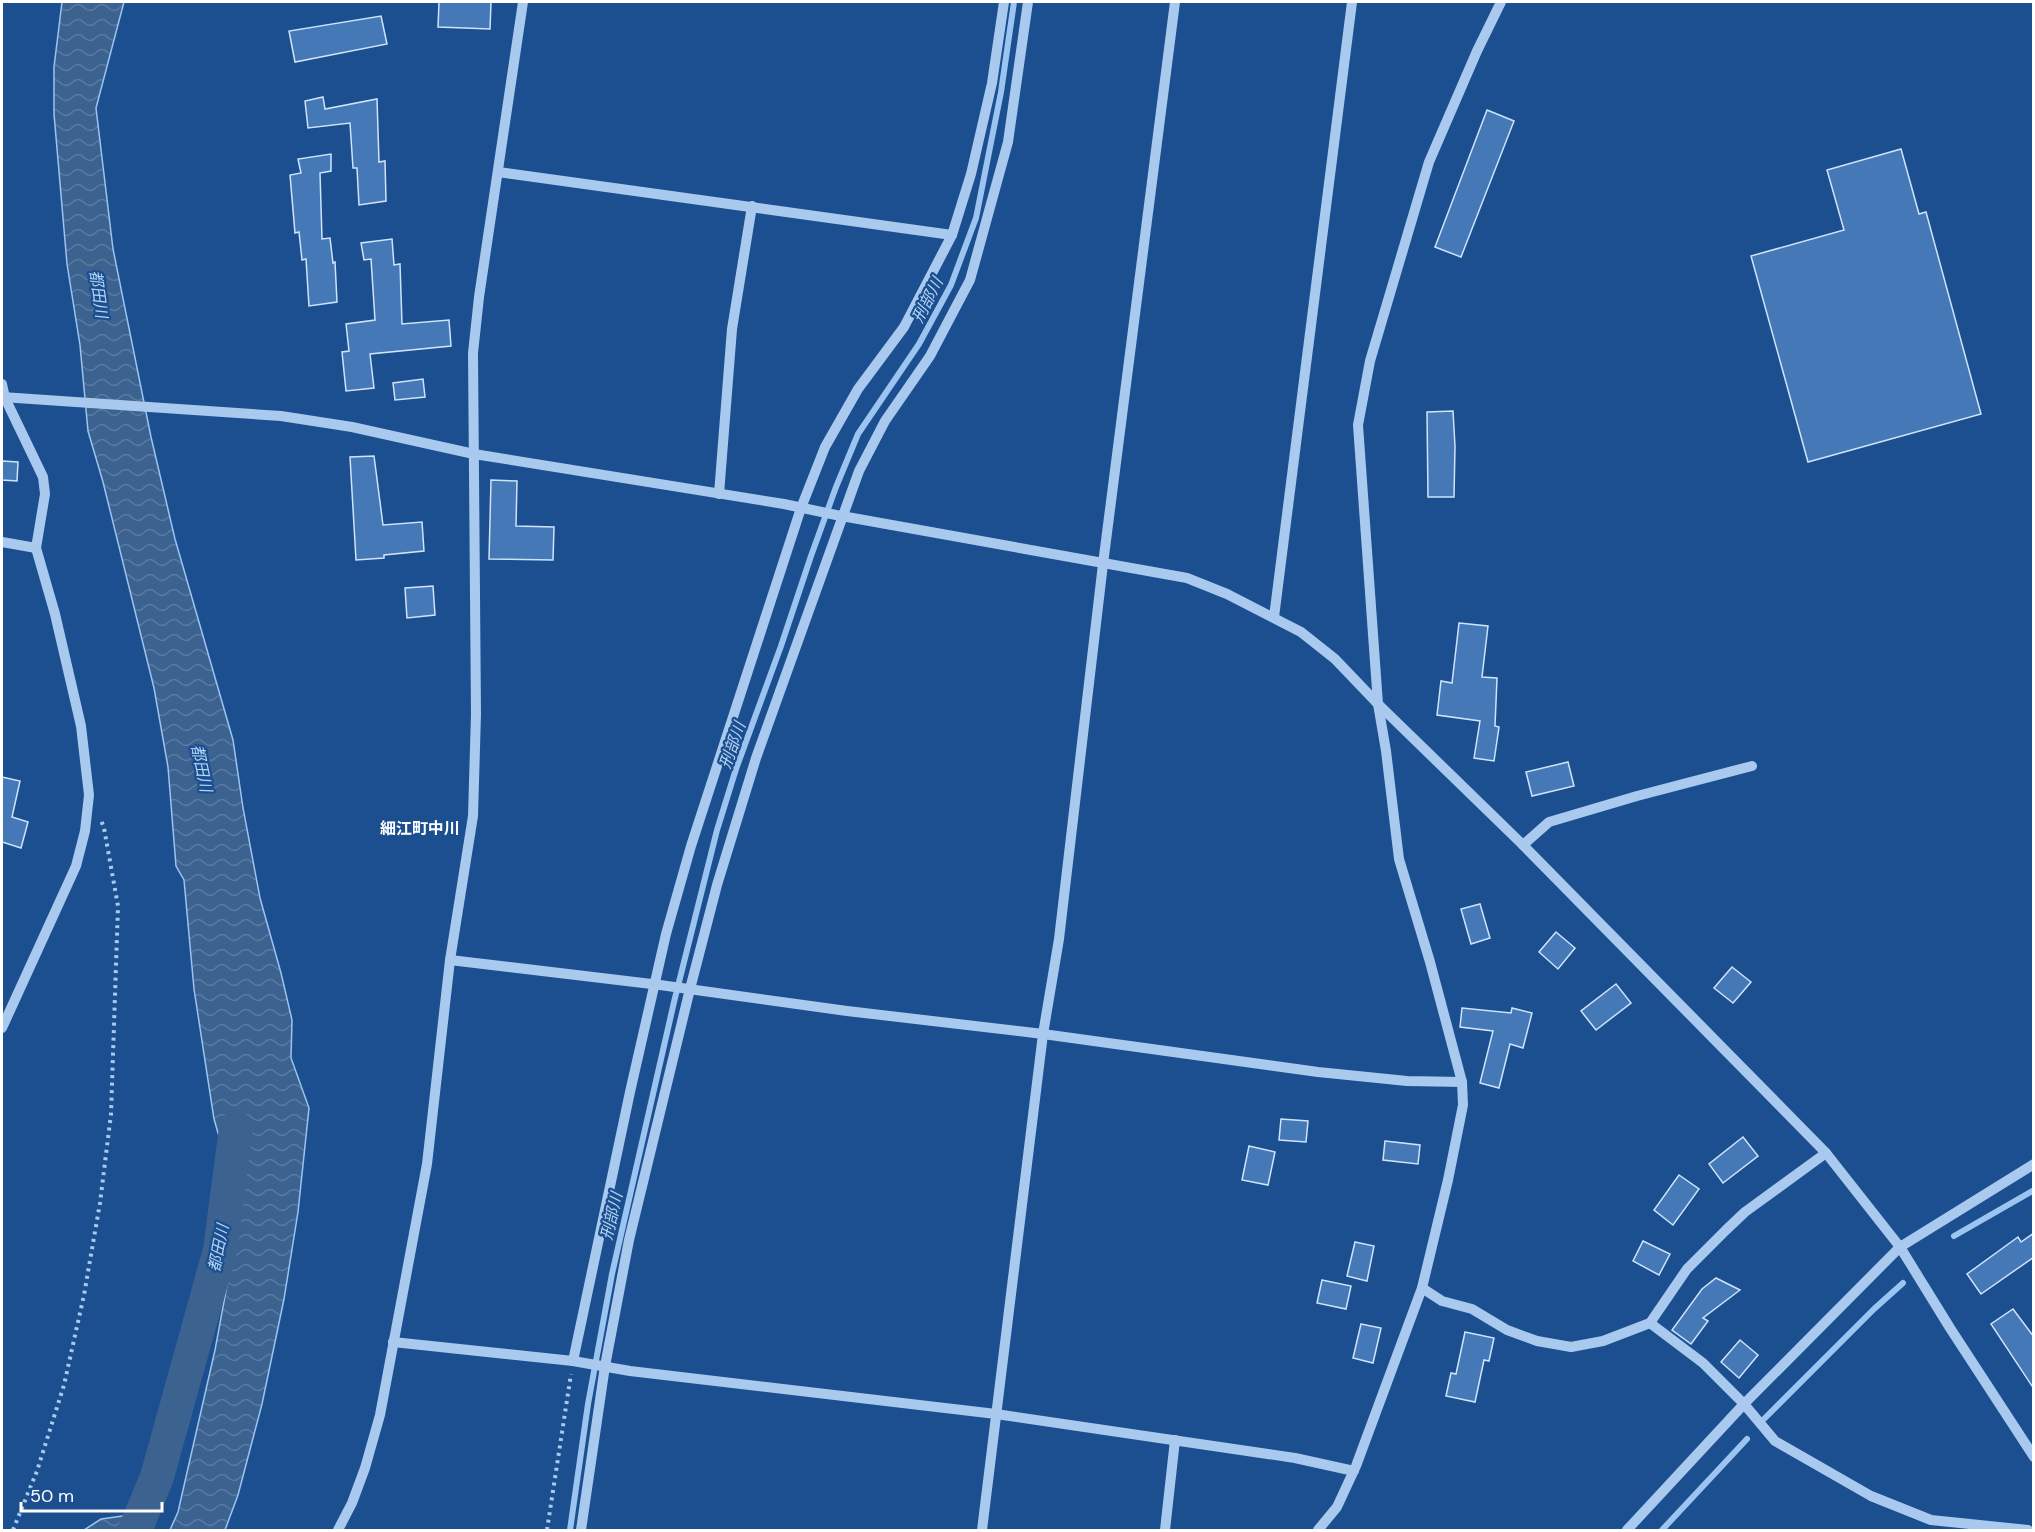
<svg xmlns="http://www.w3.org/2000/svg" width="2035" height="1532" viewBox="0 0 2035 1532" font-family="'DM Sans','Noto Sans JP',sans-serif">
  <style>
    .water { fill: url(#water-waves); stroke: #9cc4f0; stroke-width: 1.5 }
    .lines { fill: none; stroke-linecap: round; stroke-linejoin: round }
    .stream { stroke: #9cc4f0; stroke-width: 6 }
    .river { stroke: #3c6290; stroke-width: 34 }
    .building { fill: #4478b7; stroke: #cfe3fa; stroke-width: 1.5 }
    .path { stroke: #a9c9ee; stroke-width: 4; stroke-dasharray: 3 4.5; stroke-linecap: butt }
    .minor { stroke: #a9c9ee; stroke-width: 10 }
    .labels { text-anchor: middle; stroke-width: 4.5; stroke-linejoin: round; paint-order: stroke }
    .water-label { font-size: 16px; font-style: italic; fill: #b5d3f5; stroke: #1b4f8f }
    .neighbourhood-label { font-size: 16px; font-weight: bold; fill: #fff; stroke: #1b4f8f }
  </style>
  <defs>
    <pattern id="water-waves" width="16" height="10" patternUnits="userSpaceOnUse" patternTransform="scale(1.5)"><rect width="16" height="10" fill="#3c6290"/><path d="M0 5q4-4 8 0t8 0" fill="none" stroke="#597aa1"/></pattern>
  </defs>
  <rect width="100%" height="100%" fill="#1b4f8f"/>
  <g class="water">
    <path d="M62,2H124L96,108L113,249L151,437L175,539L233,740L243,808L260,898L281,973L292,1020L291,1058L309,1108L298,1212L284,1299L262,1404L238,1495L225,1530H170L178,1512L215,1350L236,1237L237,1199L214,1119L194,989L184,880L176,866L168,767L154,688L103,482L88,431L80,345L67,264L54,114V67Z"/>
    <path d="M130,1515L123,1530H84L101,1519Z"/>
  </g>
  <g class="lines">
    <g class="stream">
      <path d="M1954,1236L2034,1190"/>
      <path d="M1764,1419L1874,1309L1903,1283"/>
      <path d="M570,1530L588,1404L612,1274L674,1002L717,830L736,769L781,646L811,556L836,487L858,434L919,344L951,285L976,218L1001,92L1014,2"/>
      <path d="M1662,1530L1747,1439"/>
    </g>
    <path class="river" d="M135,1530L157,1477L220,1250L236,1128"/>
  </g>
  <g class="building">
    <path d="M439,2H491L490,29L438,27Z"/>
    <path d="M381,16L387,44L295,62L289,31Z"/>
    <path d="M323,97L325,109L377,99L379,162L385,161L386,201L359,205L357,168H353L350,123L308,128L305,101Z"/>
    <path d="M1487,110L1514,121L1461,257L1435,247Z"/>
    <path d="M1901,149L1919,214L1926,212L1981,414L1808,462L1751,256L1844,230L1827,170Z"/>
    <path d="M331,154V171L320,173L322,239L330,238L333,263L335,262L337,302L309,306L306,259L302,260L299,232L295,233L290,175L301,173L298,159Z"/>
    <path d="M392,239L394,265L400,264L402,324L449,320L451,346L370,354L374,388L346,391L342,352L349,351L346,324L375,320L371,259L364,260L361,243Z"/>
    <path d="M423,379L425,397L395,400L393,383Z"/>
    <path d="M1453,411L1455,446L1454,497H1428L1427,412Z"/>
    <path d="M374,456L383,525L422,522L424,551L384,555V558L356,560L350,457Z"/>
    <path d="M2,461L18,462L17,481L2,480Z"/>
    <path d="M491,480L517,481L516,526L554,527L553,560L489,559Z"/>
    <path d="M433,586L435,615L407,618L405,588Z"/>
    <path d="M1459,623L1488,626L1482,677L1497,678L1495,726L1499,727L1494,761L1474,758L1480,721L1437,715L1441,681L1452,683Z"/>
    <path d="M1568,762L1574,786L1532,796L1526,772Z"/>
    <path d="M2,777L20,781L12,817L28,822L21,848L2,842Z"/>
    <path d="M1480,904L1490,938L1471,944L1461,909Z"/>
    <path d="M1556,932L1575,948L1558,969L1539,952Z"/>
    <path d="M1732,967L1751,982L1733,1003L1714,988Z"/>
    <path d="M1616,984L1631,1003L1596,1030L1581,1011Z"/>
    <path d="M1462,1008L1511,1013L1512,1008L1532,1013L1523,1048L1510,1044L1499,1088L1480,1083L1493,1031L1460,1027Z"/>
    <path d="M1281,1119L1308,1121L1306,1142L1279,1140Z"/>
    <path d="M1743,1137L1758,1156L1723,1183L1709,1164Z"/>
    <path d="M1385,1141L1420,1145L1418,1164L1383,1160Z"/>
    <path d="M1249,1146L1275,1152L1268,1185L1242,1180Z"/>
    <path d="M1679,1175L1699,1189L1673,1225L1654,1210Z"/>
    <path d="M2034,1233V1257L1981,1294L1967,1274L2018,1237L2021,1242Z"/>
    <path d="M1643,1241L1670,1254L1659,1275L1633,1261Z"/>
    <path d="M1355,1242L1374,1246L1367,1281L1347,1276Z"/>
    <path d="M1716,1278L1740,1290L1703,1318L1708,1321L1691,1344L1672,1330L1702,1289Z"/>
    <path d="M1322,1280L1351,1286L1346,1309L1317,1303Z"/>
    <path d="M2013,1309L2034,1337V1389L1991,1324Z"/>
    <path d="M1361,1324L1381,1328L1373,1363L1353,1358Z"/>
    <path d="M1465,1332L1494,1338L1489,1361L1484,1360L1475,1402L1446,1396L1451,1373L1456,1374Z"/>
    <path d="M1740,1340L1758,1355L1739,1378L1721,1362Z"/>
  </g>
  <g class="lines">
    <g class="path">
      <path d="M13,1530L37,1471L64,1385L84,1295L100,1203L111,1114L118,906L104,828L101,820"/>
      <path d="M547,1530L571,1374"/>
    </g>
    <g class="minor">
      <path d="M498,172L952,235"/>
      <path d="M2,384L5,398L43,477L45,494L36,548L55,614L81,726L89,795L85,831L76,866L2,1028"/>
      <path d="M2,397L281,416L352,427L474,454L784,504L836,515L1187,578L1227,594L1301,632L1335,659L1378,704L1523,845L1826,1153L1900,1247L1950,1328L2034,1457"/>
      <path d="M719,494L732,329L752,206"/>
      <path d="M2,542L36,548"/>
      <path d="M1274,617L1352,2"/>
      <path d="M1523,845L1549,822L1637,796L1752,766"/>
      <path d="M450,960L660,985L847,1011L1043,1034L1318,1072L1407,1081L1462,1082"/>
      <path d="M1422,1288L1448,1180L1463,1105L1462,1082L1430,962L1399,859L1386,751L1378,704L1358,425L1370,361L1429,162L1477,51L1501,2"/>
      <path d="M1650,1323L1703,1363L1744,1404L1775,1441L1871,1496L1931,1520L2028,1530"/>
      <path d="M393,1342L573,1361L630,1371L996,1414L1295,1458L1354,1471"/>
      <path d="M573,1361L630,1092L666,934L691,846L801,508L825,447L858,389L904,327L952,235L971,174L992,83L1004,2"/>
      <path d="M338,1530L352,1503L365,1468L380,1415L427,1164L450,960L473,816L476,714L473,353L479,297L523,2"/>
      <path d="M581,1530L605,1366L629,1240L690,989L717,885L756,758L859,471L885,421L930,356L970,280L1008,142L1028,2"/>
      <path d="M982,1530L1043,1034L1059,939L1103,564L1175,2"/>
      <path d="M1165,1530L1175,1440"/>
      <path d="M1318,1530L1337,1507L1356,1466L1422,1288L1442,1301L1472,1309L1507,1330L1537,1341L1571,1347L1603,1341L1650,1323L1687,1269L1726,1230L1745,1212L1826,1153"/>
      <path d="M1627,1530L1744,1404L1900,1247L2034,1164"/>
    </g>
  </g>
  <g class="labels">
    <g class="water-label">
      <text transform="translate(99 294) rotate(82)" y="6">都田川</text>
      <text transform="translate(927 300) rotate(-63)" y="6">刑部川</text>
      <text transform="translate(732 745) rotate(-71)" y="6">刑部川</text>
      <text transform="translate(202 768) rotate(78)" y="6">都田川</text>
      <text transform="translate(611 1216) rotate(-77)" y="6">刑部川</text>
      <text transform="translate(218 1248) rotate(-79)" y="6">都田川</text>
    </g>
    <g class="neighbourhood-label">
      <text x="420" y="834">細江町中川</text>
    </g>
  </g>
  <rect width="2035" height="1532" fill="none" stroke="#ffffff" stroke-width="6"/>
  <path d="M21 1502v9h141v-9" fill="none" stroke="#ffffff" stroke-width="3"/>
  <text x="30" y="1502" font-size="18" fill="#ffffff" stroke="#1b4f8f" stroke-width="4.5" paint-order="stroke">50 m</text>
</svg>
